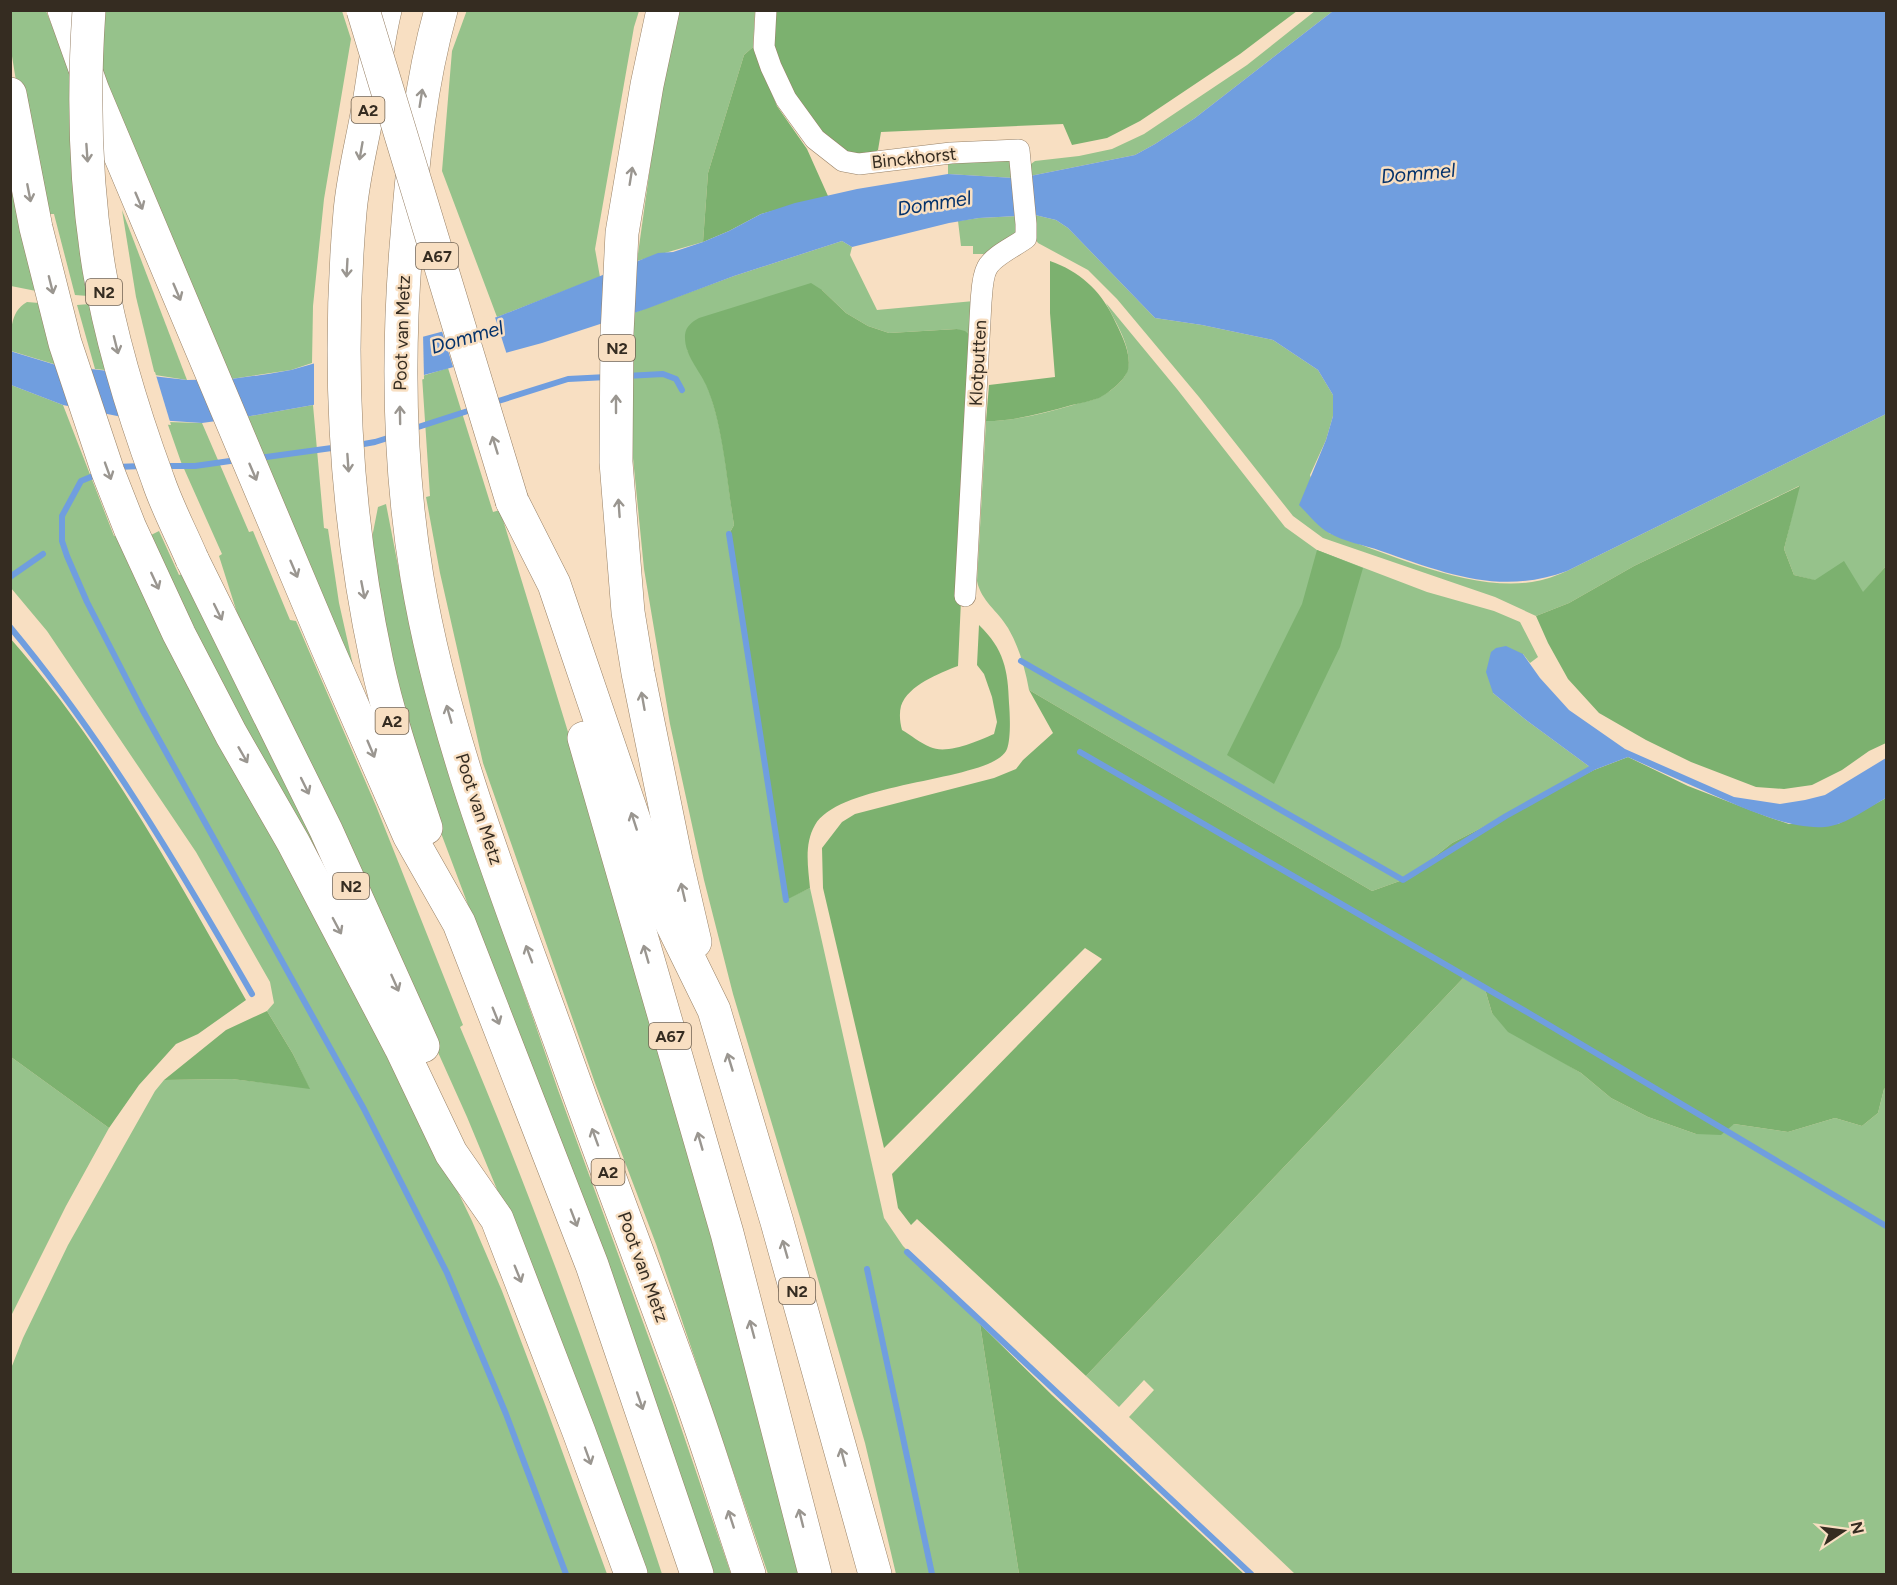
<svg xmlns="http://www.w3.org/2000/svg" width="1897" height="1585" viewBox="0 0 1897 1585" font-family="Figtree,sans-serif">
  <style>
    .green { fill: #96c28b }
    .forest { fill: #7cb16f }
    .water { fill: #709edf }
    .pier { fill: #f8dfc2 }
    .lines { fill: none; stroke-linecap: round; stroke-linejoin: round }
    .stream { stroke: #709edf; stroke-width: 6 }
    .street-casing { stroke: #978066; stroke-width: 22 }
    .highway-casing { stroke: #978066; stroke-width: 34 }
    .street { stroke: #fff; stroke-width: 21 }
    .highway { stroke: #fff; stroke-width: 33 }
    .highway-bridge-casing { stroke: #978066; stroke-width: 34; stroke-linecap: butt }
    .highway-bridge { stroke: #fff; stroke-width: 33 }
    .oneway { stroke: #9a9690 }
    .labels { text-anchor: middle; stroke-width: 5; stroke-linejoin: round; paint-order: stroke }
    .shield { fill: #f8dfc2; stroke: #706251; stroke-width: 1.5 }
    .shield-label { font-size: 16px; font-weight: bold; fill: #352c21 }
    .street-label { font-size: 18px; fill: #352c21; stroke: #f8dfc2 }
    .water-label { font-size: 20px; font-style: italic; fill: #04326b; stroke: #f8dfc2 }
  </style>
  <rect width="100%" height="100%" fill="#f8dfc2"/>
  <g class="green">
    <path d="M467,10L639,11L634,27L595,249L600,277L497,317L442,171L452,51Z"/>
    <path d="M10,11H46L71,73L88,296L75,295L54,214H48L21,112L11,50Z"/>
    <path d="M77,11H342L351,39L324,199L313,306L312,363L291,370L231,379Z"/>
    <path d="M678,11H755L753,47L744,55L708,173L703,242L637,261L660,96Z"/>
    <path d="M1315,11H1333L1195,118L1155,144L1135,155L1030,176L1031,164L1035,161L1079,156L1112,149L1144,134L1247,65Z"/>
    <path d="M10,136L36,291L11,286Z"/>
    <path d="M988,156L1012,161L1014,178L948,174V160Z"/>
    <path d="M122,210L187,380L155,375L136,297Z"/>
    <path d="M1035,215L1056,220L1068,228L1155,318L1202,325L1273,340L1318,370L1333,395V416L1326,440L1310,475L1329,533C1386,553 1471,592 1532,582C1544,580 1556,576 1567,571L1886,414V566L1863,593L1794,575L1784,549L1799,486L1634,566L1569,603L1536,616L1495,597L1323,538L1293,516L1199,397L1117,299L1088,270L1038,243L1034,237Z"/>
    <path d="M1020,216L1017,234L984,254H973V246H961L958,221L979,218Z"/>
    <path d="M842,241L852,247L850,255L877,310L974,301L973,338L957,329L889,333L868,326L846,313L822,290L687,349C692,362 702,373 707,386C724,428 727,481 734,525L729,534L786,899L810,888L884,1218L903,1246L980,1324L1019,1574H896L865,1443L805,1234L733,994L704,880L670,724L644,569L633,458L631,342L633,313L734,276Z"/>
    <path d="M27,302L39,303L57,365L11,351C11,333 9,312 27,302Z"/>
    <path d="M1106,303L1177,389L1285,527L1317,550L1427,592L1494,611L1520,622L1538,657L1530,663L1523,654L1493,693L1526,720L1594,770L1452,843L1408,878L1372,891L1029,690C1025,668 1019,647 1008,628C998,611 981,601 977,581L986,421C1016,421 1044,413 1073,405C1081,402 1092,401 1100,397C1110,392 1126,380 1128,368C1132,346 1115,322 1106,303Z"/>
    <path d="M90,304L105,370L95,369L77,305Z"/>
    <path d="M448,368L493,512L500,510L572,745L714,1236L801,1574H768L656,1244L595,1083L483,763L440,573L426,497L430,496L422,376Z"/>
    <path d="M11,385L63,405L114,536L118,535L398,1068L472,1221L502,1291L546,1407L607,1574H11L10,1371L23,1338L68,1245L155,1091L164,1080L232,1079L309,1088L293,1054L267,1011L274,1003L270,982L196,852L47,631L11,588Z"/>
    <path d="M313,405L324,528L328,529L339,603L362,705L245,417Z"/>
    <path d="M167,422L202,423L249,532L253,531L290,620L296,621L376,806L463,1025L460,1027C536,1206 602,1390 662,1574H642L535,1281L467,1117L336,825L246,641L219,556L222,554L181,462Z"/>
    <path d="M386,504L401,581L491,897L558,1090L673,1404L731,1574H714L658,1409L421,780L368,558L378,507Z"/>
    <path d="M159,531L179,575L182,574L374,962L150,555L151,535Z"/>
    <path d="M1466,975L1484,986L1492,1013L1546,1052L1581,1073L1611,1098L1648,1117L1696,1134L1734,1124L1788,1132L1835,1118L1862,1126L1878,1113L1884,1089L1886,1088V1574H1295L1129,1417L1154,1390L1144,1380L1119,1407L1086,1376Z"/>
    <path d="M11,1057L109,1128L66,1206L11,1316Z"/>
  </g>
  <g class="forest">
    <path d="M771,11H1297L1240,54L1140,121L1107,138L1072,145L1063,124L881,132L878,150L867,157L845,152L820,134L779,69L769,17Z"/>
    <path d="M753,47L777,106L807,149L828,196L761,214L729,231L703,242L708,173L744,55Z"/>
    <path d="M1050,261C1079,271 1100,290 1113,317C1120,332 1132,352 1128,370C1125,380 1109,393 1099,398C1091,401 1081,403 1072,405C1043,413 1016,421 986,421L989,385L1055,377L1050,313Z"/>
    <path d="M811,283L822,290L846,313L868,326L889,333L957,329L965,331L973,338L958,666C940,673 908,685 901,706C899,714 900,722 902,730C911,735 920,743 930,747C947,755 978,741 994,734L997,722L992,697L984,674L977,665L979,625C1004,649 1008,670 1009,703C1010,715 1011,738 1007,749C994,782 841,780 815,825C804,844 808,867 810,888L786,900L729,534L734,525C727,484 723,423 706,385C699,369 684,355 685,335C686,326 692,322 699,318Z"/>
    <path d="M1800,486L1784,549L1794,575L1815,580L1844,561L1863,592L1886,566V743L1869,751L1842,770L1812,785L1784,789L1756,787L1691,762L1646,740L1599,713L1568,679L1548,643L1536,616L1569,603L1634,566Z"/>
    <path d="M1317,550L1363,568L1340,647L1274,784L1227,755L1302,604Z"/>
    <path d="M10,638C105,746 175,875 246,1000L198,1034L176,1044L139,1085L109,1128L11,1057Z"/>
    <path d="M1029,690L1372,891L1408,878L1452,843L1594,770L1628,757L1688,786L1768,817L1789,824H1838L1886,798V1088L1884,1089L1878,1113L1862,1126L1835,1118L1788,1132L1734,1124L1721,1135L1696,1134L1648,1117L1611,1098L1581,1073L1508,1032L1492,1013L1484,986L1466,975L1086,1376L917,1219L911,1225L898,1208L892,1174L1102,959L1085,948L884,1148L823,888L822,848L842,822L855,814L994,778L1016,769L1023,760L1053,733Z"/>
    <path d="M267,1011L293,1054L310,1089L232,1079L164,1080L226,1030Z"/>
    <path d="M980,1324L1052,1395L1244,1574H1019Z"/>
  </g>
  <g class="water">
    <path d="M1333,11H1886V414L1567,571C1500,596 1445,573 1381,551C1365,545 1344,542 1329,533C1318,527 1308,514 1299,505L1326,440L1333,416V395L1318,370L1273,340L1202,325L1155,318L1068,228L1056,220L1035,215L979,218L949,223L852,247L842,241L734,276L646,309L542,343L313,405L245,417L202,423L127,418L63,405L11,385L10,351L56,365L187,380L231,379L268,374L291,370L365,349L422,337L497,317L658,253L673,252L703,242L729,231L761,214L795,203L857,189L948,174L1014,178L1030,176L1135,155L1155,144L1195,118Z"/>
    <path d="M1506,646L1523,654L1540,678L1569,710L1625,749L1734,797L1780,804L1805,800L1825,795L1886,758V798C1868,808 1846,825 1825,827C1796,829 1767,817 1741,807C1703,791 1666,774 1628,757L1594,770L1526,720L1493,693L1486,672L1491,652L1496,648Z"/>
  </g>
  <g class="pier">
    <path d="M494,314L507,355L454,370L441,328Z"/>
    <path d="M423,333L424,379L314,408V360Z"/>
    <path d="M106,367L155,372L171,425L126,421Z"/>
  </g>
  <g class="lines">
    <g class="stream">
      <path d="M626,376L663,374L676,379L682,390"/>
      <path d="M492,403L568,379L607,377"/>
      <path d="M412,429L474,409"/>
      <path d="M358,445L375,442L391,437"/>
      <path d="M259,458L339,447"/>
      <path d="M164,466H195L237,460"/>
      <path d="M116,467L142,466"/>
      <path d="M98,474L81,481L62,516V541L67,556L87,602L142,709L364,1109L447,1273L506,1414L566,1574"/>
      <path d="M729,534L786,900"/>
      <path d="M10,577L43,554"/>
      <path d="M10,627C104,740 179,867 252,994"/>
      <path d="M1021,661L1403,880L1506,816L1592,768"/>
      <path d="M1080,752L1532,1015L1886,1226"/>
      <path d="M907,1252L1251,1574"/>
      <path d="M867,1269L932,1574"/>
    </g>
    <defs>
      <path id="street" d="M766,10L764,47L771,67L786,99L815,139L843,161L859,164L951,153L1019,150L1026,224V238C1014,247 993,256 987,268C982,277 982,292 981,302L965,596"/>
      <g id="highway">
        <path d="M64,10L93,91L327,647L409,835L459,923L592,1265L697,1574"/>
        <path d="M385,10C377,43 374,76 368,109C362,143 353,177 350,212C337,363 345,514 377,663C389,719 408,773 426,828"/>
        <path d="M441,10C420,85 413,159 407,236C397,351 398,462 417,577C444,738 506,891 561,1044C603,1162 648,1279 690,1396C711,1455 729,1515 749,1574"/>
        <path d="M663,10L647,85L622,233L617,334L616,462L628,612L638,673L676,860L695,942"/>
        <path d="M10,94L36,228L65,343L108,472L130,528L179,634L231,734L293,842L401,1048L451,1153L497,1219L579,1432L631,1574"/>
        <path d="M512,501L554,584L664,908L714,1010L777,1222L875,1574"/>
        <path d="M192,559L326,830L423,1046"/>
        <path d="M584,738L727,1233L815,1574"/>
      </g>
    </defs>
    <use href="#street" class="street-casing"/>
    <use href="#highway" class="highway-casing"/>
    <use href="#street" class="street"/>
    <use href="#highway" class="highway"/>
    <defs>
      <g id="highway-bridge">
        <path d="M89,10C83,97 85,184 99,269C111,341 133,412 158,480C167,507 181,533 192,559"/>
        <path d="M363,10L512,501"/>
      </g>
    </defs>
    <use href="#highway-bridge" class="highway-bridge-casing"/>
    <use href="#highway-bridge" class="highway-bridge"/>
  </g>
  <defs><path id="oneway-shaft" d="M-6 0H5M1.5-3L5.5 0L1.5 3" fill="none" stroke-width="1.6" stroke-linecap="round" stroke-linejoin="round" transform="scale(1.5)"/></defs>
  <g class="oneway">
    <use href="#oneway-shaft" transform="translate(421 98) rotate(-81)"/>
    <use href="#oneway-shaft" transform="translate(361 151) rotate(100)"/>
    <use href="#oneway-shaft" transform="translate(87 153) rotate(86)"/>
    <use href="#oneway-shaft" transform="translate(631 176) rotate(-81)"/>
    <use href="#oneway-shaft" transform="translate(29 193) rotate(79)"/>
    <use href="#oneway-shaft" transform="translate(139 201) rotate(67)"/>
    <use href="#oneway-shaft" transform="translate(347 268) rotate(93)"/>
    <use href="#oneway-shaft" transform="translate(51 285) rotate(76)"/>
    <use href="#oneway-shaft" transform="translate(177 292) rotate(67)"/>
    <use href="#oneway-shaft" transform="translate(116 345) rotate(76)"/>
    <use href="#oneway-shaft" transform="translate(616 404) rotate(-90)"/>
    <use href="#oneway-shaft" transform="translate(400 415) rotate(-91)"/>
    <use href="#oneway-shaft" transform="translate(495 445) rotate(-107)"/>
    <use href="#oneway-shaft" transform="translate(348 463) rotate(86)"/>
    <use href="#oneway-shaft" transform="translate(108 471) rotate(70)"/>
    <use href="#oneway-shaft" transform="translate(253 472) rotate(67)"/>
    <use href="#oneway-shaft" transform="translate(619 508) rotate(-94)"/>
    <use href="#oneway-shaft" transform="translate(294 569) rotate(67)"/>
    <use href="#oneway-shaft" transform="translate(155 581) rotate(65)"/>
    <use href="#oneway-shaft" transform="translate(363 590) rotate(79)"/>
    <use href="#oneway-shaft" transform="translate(218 612) rotate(64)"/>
    <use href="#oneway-shaft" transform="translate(643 701) rotate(-100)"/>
    <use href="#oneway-shaft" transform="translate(449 714) rotate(-106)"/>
    <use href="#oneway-shaft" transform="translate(371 749) rotate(67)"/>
    <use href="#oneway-shaft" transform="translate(243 755) rotate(60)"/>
    <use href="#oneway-shaft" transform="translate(305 786) rotate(64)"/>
    <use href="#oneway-shaft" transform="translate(634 821) rotate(-108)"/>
    <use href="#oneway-shaft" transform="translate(683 892) rotate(-103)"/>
    <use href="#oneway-shaft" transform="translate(337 926) rotate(62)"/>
    <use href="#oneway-shaft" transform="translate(529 954) rotate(-110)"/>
    <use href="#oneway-shaft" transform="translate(646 954) rotate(-106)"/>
    <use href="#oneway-shaft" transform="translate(395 983) rotate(66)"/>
    <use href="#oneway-shaft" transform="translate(496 1016) rotate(68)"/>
    <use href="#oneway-shaft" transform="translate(730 1062) rotate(-107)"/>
    <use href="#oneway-shaft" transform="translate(595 1137) rotate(-110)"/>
    <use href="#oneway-shaft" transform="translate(700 1141) rotate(-106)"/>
    <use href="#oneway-shaft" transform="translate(574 1218) rotate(69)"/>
    <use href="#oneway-shaft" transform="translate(785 1249) rotate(-106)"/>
    <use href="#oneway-shaft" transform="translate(518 1274) rotate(68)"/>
    <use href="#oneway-shaft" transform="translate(752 1329) rotate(-105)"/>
    <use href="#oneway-shaft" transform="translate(640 1401) rotate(71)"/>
    <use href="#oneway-shaft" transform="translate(588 1456) rotate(70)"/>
    <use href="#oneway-shaft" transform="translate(843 1457) rotate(-105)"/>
    <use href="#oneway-shaft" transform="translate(801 1518) rotate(-104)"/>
    <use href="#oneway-shaft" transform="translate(731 1519) rotate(-108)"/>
  </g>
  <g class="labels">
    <g class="shield">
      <rect x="351.5" y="97" width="33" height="26" rx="4.5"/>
      <rect x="416" y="243" width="42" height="26" rx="4.5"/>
      <rect x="86" y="279" width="36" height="26" rx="4.5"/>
      <rect x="599" y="335" width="36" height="26" rx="4.5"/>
      <rect x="375.5" y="708" width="33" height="26" rx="4.5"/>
      <rect x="333" y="873" width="36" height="26" rx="4.5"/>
      <rect x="649" y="1023" width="42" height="26" rx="4.5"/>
      <rect x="591.5" y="1159" width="33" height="26" rx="4.5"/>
      <rect x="779" y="1278" width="36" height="26" rx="4.5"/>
    </g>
    <g class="shield-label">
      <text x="368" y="116">A2</text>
      <text x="437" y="262">A67</text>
      <text x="104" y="298">N2</text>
      <text x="617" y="354">N2</text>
      <text x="392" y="727">A2</text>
      <text x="351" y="892">N2</text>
      <text x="670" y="1042">A67</text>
      <text x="608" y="1178">A2</text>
      <text x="797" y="1297">N2</text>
    </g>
    <g class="street-label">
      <text transform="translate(914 158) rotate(-6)" y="6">Binckhorst</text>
      <text transform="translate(402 333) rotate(-88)" y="6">Poot van Metz</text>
      <text transform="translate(978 363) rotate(-87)" y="6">Klotputten</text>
      <text transform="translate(479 809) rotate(72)" y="6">Poot van Metz</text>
      <text transform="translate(643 1267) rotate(70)" y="6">Poot van Metz</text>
    </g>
    <g class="water-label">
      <text transform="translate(1418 173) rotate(-5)" y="7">Dommel</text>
      <text transform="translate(934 203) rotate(-9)" y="7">Dommel</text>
      <text transform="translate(467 337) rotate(-16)" y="7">Dommel</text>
    </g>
  </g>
  <rect width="1897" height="1585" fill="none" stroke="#352c21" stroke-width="24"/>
  <g transform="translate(1843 1531) rotate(77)" stroke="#f8dfc2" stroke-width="4.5" paint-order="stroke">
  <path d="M0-4.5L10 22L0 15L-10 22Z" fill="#352c21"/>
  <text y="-9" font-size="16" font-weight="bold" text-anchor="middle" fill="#352c21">N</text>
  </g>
</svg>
